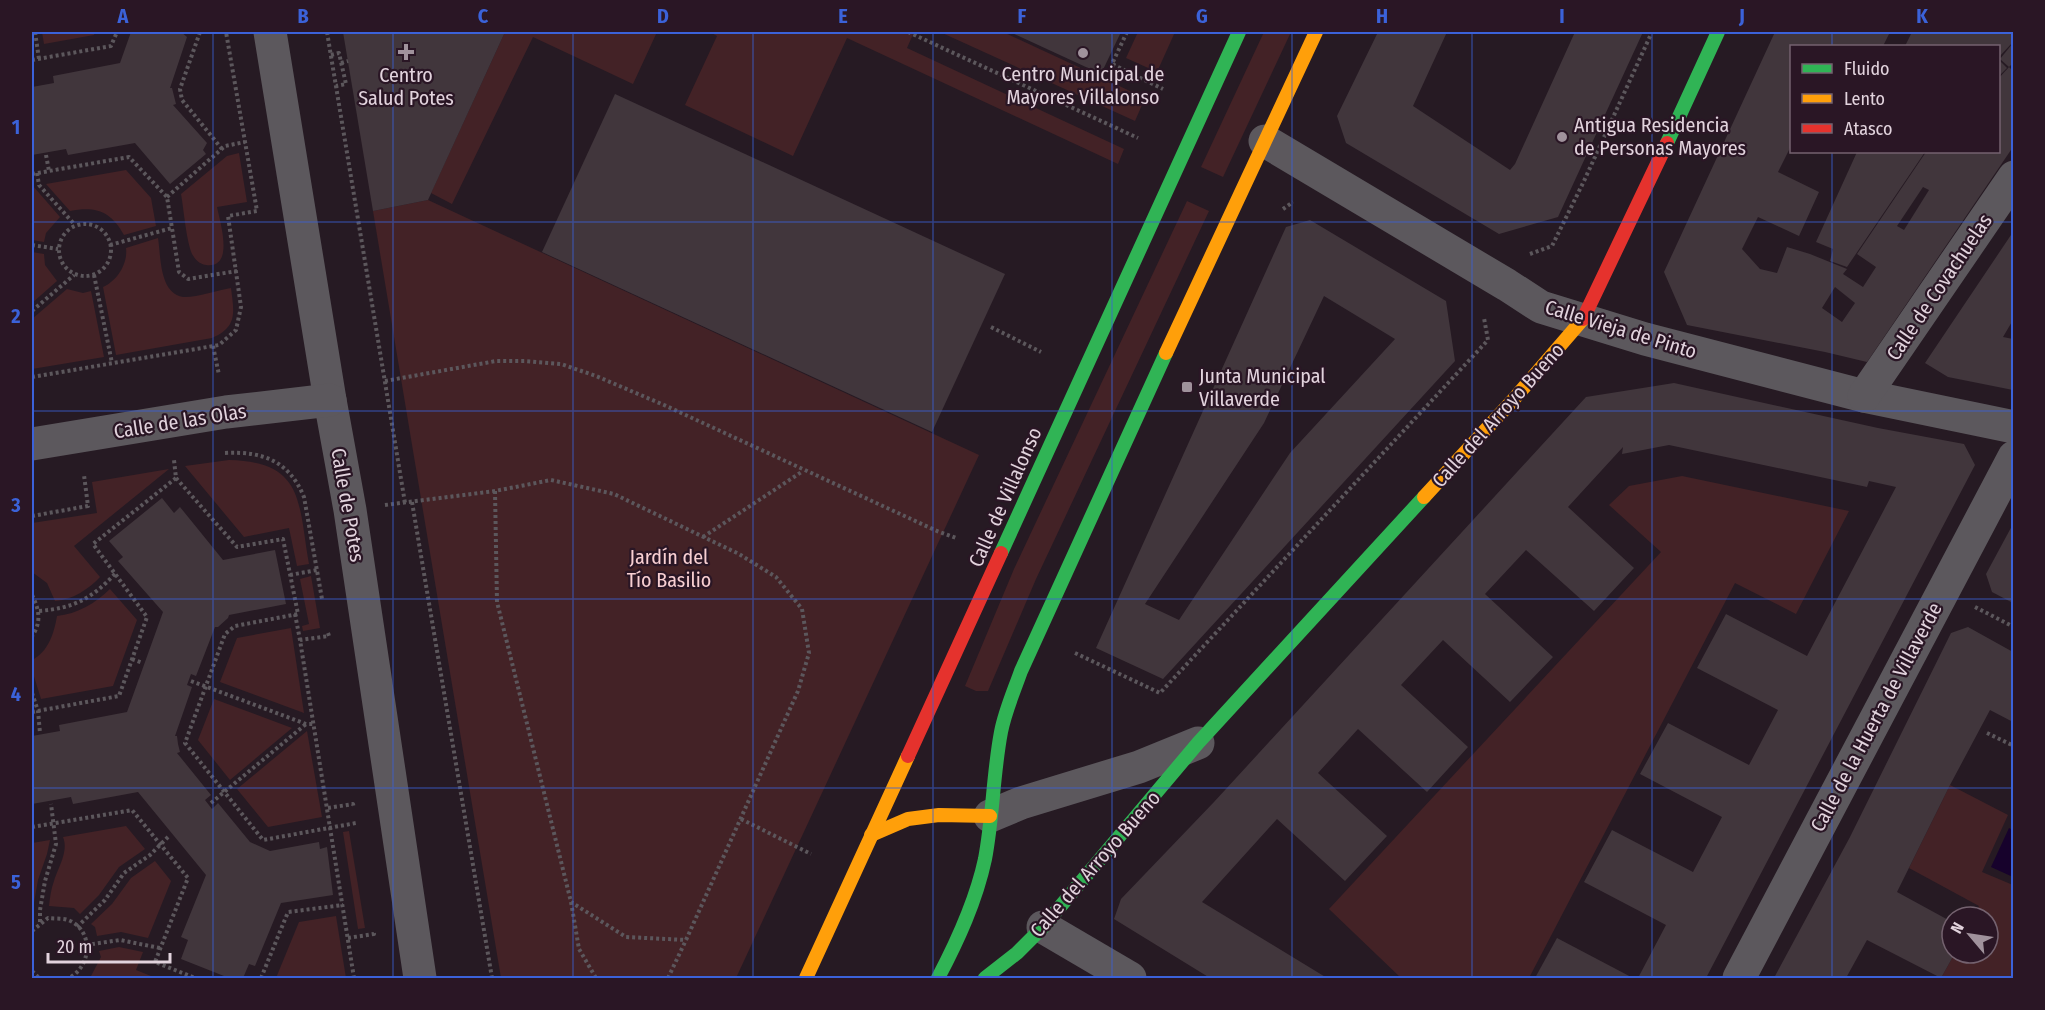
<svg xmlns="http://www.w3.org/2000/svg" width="2045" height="1010" viewBox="0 0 2045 1010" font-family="'Fira Sans Condensed',sans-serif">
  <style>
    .green { fill: #432226 }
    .water { fill: #17022c }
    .building { fill: #41363c; fill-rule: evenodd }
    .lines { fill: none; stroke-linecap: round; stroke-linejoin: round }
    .path { stroke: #5c575c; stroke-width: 4; stroke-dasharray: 3 3; stroke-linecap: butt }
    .street { stroke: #5c585d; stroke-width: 33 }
    .fast { stroke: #30b455; stroke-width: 14 }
    .slow { stroke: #ff9f0a; stroke-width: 14 }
    .jam { stroke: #e5322d; stroke-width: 14 }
    .grid { fill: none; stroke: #3b62d9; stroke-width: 1.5; stroke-opacity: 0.55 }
    .poi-dot { fill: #a0929c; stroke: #2a1625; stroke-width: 2 }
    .labels { text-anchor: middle; stroke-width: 4.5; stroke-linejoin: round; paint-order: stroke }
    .poi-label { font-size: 20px; fill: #e2d3dd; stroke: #2a1625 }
    .street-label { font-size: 20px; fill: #e2d3dd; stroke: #2a1625 }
    .park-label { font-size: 20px; fill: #f8cfd2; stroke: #2a1625 }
    .neatline { fill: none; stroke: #3b62d9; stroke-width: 2 }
    .grid-label { font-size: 20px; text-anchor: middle; font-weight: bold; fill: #3b62d9 }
  </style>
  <rect width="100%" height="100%" fill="#261a23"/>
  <g class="green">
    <path d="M42,32H95L94,35L44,44Z"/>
    <path d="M505,32H657L633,84L533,37L452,204L431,193Z"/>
    <path d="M710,32H914L907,48L1124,149L1118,164L847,38L793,156L685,105L717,36Z"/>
    <path d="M940,32H1003L1145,98L1135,121Z"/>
    <path d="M1138,32H1175L1157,72L1126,58Z"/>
    <path d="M1264,32H1291L1223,177L1201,167Z"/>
    <path d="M239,153L247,202L217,207C220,222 235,269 206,265C199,264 195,259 192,254C186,239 184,211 181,194L227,156Z"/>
    <path d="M126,170L151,198L156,226L124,235C111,212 97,206 70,211L46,184Z"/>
    <path d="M33,186L60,217L46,233L44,242L32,240Z"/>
    <path d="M428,200L979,455L736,978H501L373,211Z"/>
    <path d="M1187,201L1209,211L1036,579L988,691H976L965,686L1014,569Z"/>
    <path d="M158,238C161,256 159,293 183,297C195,298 218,290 231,288C234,312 238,327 212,338L116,355L103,287C117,281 128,264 126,248Z"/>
    <path d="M32,252L44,254L45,265L57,281L32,303Z"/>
    <path d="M67,289L83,293L91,291L104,357L32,369V319Z"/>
    <path d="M229,460C305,462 298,503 309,564L297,566L289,528L244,537L185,466Z"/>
    <path d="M169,469L74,546L100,577C89,589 72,600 55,601L47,583L32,572V523L97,513L92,482Z"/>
    <path d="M1682,476L1849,511L1796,614L1735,583L1529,978H1401L1329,909L1661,552L1609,505L1629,486Z"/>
    <path d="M311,576L320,628L303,631L302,626L309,624L300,579Z"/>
    <path d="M110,589L137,620L113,686L41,699L32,670V660C48,652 54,634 57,616C77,614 96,603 110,589Z"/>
    <path d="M291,628L304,713L220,682L237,638Z"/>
    <path d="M214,699L292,728L230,780L198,740Z"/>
    <path d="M307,731L322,817L268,827L237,789Z"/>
    <path d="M1950,785L2008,815L1982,872L2013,885V978H1941L1955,953H1988V917H1974L1979,906L1909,868Z"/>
    <path d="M126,826L145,849L119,867L99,895L80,914L74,908L49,906C50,897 51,889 54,881C58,868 69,851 63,837Z"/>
    <path d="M349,831L365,928L358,929L343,832Z"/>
    <path d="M50,840L47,854L38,880L32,914V843Z"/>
    <path d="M155,861L171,881L148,938L121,932L97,936L95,927L91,924L112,904L131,878Z"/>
    <path d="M336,916L346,978H276L299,922Z"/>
    <path d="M119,947L143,952L136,970L156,978H90L101,957L99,951Z"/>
  </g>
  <path class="water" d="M2009,828L2013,830V877L1991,867Z"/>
  <g class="building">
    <path d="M131,32H181L187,37L170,88H172L176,104L173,105L207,143L203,150L206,154L170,184L135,143L68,155L66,149L32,155V87L54,83L53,76L120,63Z"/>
    <path d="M343,32H505L428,200L373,211Z"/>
    <path d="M1010,32H1121L1101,74Z"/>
    <path d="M1378,32H1447L1413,106L1510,170L1515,164L1575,32H1643L1558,217L1499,234L1346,143L1337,116Z"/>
    <path d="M1775,32H1890L1883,46H1791V146L1778,172L1819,192L1799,236L1758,217L1742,249L1760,269L1777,273L1787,247L1810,254L1847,269L1843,274L1863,287L1876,267L1857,254L1926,152H1998V79L2009,67L2000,59L2013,43V63L2009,67L2013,71V147L1867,362L1825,352L1687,325L1664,272ZM1923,187L1929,190L1904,230L1897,226ZM1835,287L1855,303L1842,322L1822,308Z"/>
    <path d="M1912,32H2013V42L1998,58V46H1905Z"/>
    <path d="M1998,59L2007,68L1998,77Z"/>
    <path d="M615,94L1005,274L932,432L542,252Z"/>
    <path d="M1857,152H1925L1847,267L1830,261L1833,249L1816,242Z"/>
    <path d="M1310,220L1446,301L1455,361L1163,679L1096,648L1286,227ZM1324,296L1395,339L1290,453L1179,620L1145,604L1264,423Z"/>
    <path d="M2013,232V320L2003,337L2013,339V390L1948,377L1925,363Z"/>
    <path d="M1674,383L1878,428L1964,444L1975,465L1706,978H1638L1666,925L1584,882L1612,830L1693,872L1722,817L1640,774L1668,723L1749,765L1778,710L1697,668L1726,614L1807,656L1896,487L1869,481L1867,487L1669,445L1622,454L1623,447L1568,507L1634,568L1594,611L1526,550L1485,594L1553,657L1510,702L1443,640L1401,685L1468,747L1427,792L1358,729L1318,773L1387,836L1345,881L1277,819L1202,902L1327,978H1210L1114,919L1121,899L1214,802L1586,397Z"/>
    <path d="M162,498L174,513L180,507L223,560L275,550L286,604L229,615L228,618L218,627H215L196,676L191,674L187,685L192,687L175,736H177L178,744L180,752L177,753L211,795L205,800L212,809L218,803L250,842L270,851L319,842L320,849L327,847L333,895L281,903L255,966L249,964L243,978H229L181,959L188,940L181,937L206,875L138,792L73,804L71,797L32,804V736L60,731L59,725L127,712L163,612L118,561L123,557L109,541Z"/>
    <path d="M2013,524V603L1992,592L1986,574Z"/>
    <path d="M1968,627L2013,652V722L1990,710L1950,785L1897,892L1952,922V953H1955L1941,978L1867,940L1846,978H1774L1850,837L1951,633Z"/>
    <path d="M1557,938L1633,978H1535Z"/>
  </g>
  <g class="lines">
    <g class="path">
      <path d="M35,32L39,59"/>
      <path d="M200,32L180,89L182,100L222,149"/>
      <path d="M327,32L405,503"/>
      <path d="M908,32L1138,138"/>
      <path d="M1127,32L1112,64L1163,89"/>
      <path d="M331,55L339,53L346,84L336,86"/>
      <path d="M32,60L111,46L117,32"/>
      <path d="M341,63L348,61"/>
      <path d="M32,81V85"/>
      <path d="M46,155L49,171"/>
      <path d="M37,173L39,185L75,225"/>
      <path d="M32,174L129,157L167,197L179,272L188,279L237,271"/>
      <path d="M167,197L225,146L245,142"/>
      <path d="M1283,209L1293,202"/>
      <circle cx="85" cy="250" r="26"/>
      <path d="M32,245L58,249"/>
      <path d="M110,245L172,228"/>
      <path d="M1530,254L1552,246L1584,181L1652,32"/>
      <path d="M94,275L112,363"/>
      <path d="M32,311L74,275"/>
      <path d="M991,327L1041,352"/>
      <path d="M213,346L219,375"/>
      <path d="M32,377L219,345L236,330L241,307L228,216L257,211L226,32"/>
      <path d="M385,381L496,361H525L561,364L596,376L664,405L937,531L956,538"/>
      <path d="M225,453C263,451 289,461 304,497L322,599"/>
      <path d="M176,478L237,547L283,539L298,614L235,626L225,634L185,743L263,840L356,823"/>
      <path d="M495,491L497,602L571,902L579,949L596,978"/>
      <path d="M412,502L492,978"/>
      <path d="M385,505L495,491L551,480L614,494L739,554L776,577L802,609L809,653L798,691L686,940L626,937L571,902"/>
      <path d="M32,516L88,506L84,475"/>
      <path d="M703,537L803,471"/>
      <path d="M290,575L317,570"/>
      <path d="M32,595C39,609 42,622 32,636"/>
      <path d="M1975,607L2014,627"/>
      <path d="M39,611C74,608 91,599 115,574"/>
      <path d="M295,614L300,640"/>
      <path d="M328,633L329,636L300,640L354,978"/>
      <path d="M1075,653L1160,693L1488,340L1484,318"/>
      <path d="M132,659L143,663"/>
      <path d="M191,681L306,724H313"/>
      <path d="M32,693L38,711L40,733"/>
      <path d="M32,712L119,696L147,617L93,544L176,478L174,460"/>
      <path d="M1987,733L2014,746"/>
      <path d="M211,803L306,724"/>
      <path d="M328,808L353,804L354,808"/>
      <path d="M741,819L811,854"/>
      <path d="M32,827L132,810L188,878L155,962L195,978"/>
      <path d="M40,922V910L45,881L56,844L51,804"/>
      <path d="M77,927L105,900L124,873L150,855L170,835"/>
      <path d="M32,931L48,918C54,919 62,918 68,920C94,930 92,966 69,978"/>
      <path d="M348,938L374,934L373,931"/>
      <path d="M86,945L120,940L160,948"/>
      <path d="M32,971L39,978"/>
      <path d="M261,978L288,912L343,905"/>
      <path d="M668,978L686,940"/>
    </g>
    <g class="street">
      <path d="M270,32L330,400L350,510L420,978"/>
      <path d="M1265,141L1507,285L1541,307L1645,339L1864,396L2014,427"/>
      <path d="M1864,396L2014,177"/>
      <path d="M32,444L226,412L330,400"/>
      <path d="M990,816L1021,803L1139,767L1198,743"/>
      <path d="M1043,927L1130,978"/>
      <path d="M1739,978L2014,457"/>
    </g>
    <g class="fast">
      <path d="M1667,143L1718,32"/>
      <path d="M1001,553L1239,32"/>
      <path d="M938,978C958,940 976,901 985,859C993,817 993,774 1001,732C1005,711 1014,691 1021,671L1166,353"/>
      <path d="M985,978L1017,953L1043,927L1198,743L1424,497"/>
    </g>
    <g class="slow">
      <path d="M1166,353L1316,32"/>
      <path d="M1424,497L1514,399L1583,319"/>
      <path d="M871,835L908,819L939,815L990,816"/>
      <path d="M806,978L908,756"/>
    </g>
    <g class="jam">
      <path d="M1583,319L1667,143"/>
      <path d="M908,756L1001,553"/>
    </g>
  </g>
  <path class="grid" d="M213,32V978M393,32V978M573,32V978M753,32V978M933,32V978M1112,32V978M1292,32V978M1472,32V978M1652,32V978M1832,32V46M1832,152V978M32,222H2014M32,411H2014M32,599H2014M32,788H2014"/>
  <g class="poi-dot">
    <path d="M403 43h6v6h6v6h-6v6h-6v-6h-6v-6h6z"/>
    <circle cx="1083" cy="53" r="6"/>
    <circle cx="1562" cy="137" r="6"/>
    <rect x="1181" y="381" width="12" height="12" rx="3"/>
  </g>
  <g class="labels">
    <g class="poi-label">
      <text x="1083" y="81">Centro Municipal de<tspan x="1083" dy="23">Mayores Villalonso</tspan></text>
      <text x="406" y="82">Centro<tspan x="406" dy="23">Salud Potes</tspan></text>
      <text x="1574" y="132" text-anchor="start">Antigua Residencia<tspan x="1574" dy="23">de Personas Mayores</tspan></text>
      <text x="1199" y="383" text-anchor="start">Junta Municipal<tspan x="1199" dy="23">Villaverde</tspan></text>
    </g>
    <g class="street-label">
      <text transform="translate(1939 287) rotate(-56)" y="7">Calle de Covachuelas</text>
      <text transform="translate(1621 329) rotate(17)" y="7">Calle Vieja de Pinto</text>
      <text transform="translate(1498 415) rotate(-48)" y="7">Calle del Arroyo Bueno</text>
      <text transform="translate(180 421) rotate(-9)" y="7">Calle de las Olas</text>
      <text transform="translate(1005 497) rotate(-66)" y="7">Calle de Villalonso</text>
      <text transform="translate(348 505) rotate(80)" y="7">Calle de Potes</text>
      <text transform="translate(1876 717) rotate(-62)" y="7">Calle de la Huerta de Villaverde</text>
      <text transform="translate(1095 864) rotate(-49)" y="7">Calle del Arroyo Bueno</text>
    </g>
    <g class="park-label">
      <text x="669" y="564">Jardín del<tspan x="669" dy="23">Tío Basilio</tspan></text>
    </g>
  </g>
  <rect width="2045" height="1010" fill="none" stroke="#2a1625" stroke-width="66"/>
  <rect x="1790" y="45" width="210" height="108" fill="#2a1625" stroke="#74626f" stroke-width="1.5"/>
  <rect x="1802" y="64" width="30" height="9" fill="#30b455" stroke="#74626f" stroke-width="1.5"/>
  <text x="1844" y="75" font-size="18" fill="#e2d3dd">Fluido</text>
  <rect x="1802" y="94" width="30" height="9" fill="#ff9f0a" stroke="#74626f" stroke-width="1.5"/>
  <text x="1844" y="105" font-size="18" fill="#e2d3dd">Lento</text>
  <rect x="1802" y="124" width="30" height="9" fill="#e5322d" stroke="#74626f" stroke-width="1.5"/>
  <text x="1844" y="135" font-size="18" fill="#e2d3dd">Atasco</text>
  <g transform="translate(1970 935) rotate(299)"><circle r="28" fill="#2a1625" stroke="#74626f" stroke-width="1.5"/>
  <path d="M0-4.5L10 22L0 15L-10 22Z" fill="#a0929c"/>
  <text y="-9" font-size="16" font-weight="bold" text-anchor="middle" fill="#e2d3dd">N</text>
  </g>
  <path d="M48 953v9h122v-9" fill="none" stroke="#e2d3dd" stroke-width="3"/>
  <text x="57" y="953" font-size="18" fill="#e2d3dd" stroke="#2a1625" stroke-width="4.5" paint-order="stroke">20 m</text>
  <rect x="33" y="33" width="1979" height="944" class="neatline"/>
  <g class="grid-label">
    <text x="123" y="23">A</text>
    <text x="303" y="23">B</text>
    <text x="483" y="23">C</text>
    <text x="663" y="23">D</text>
    <text x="843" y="23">E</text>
    <text x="1022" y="23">F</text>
    <text x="1202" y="23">G</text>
    <text x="1382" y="23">H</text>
    <text x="1562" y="23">I</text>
    <text x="1742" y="23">J</text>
    <text x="1922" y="23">K</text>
    <text x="16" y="134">1</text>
    <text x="16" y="323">2</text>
    <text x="16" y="512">3</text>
    <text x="16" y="701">4</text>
    <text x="16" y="889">5</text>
  </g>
</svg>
